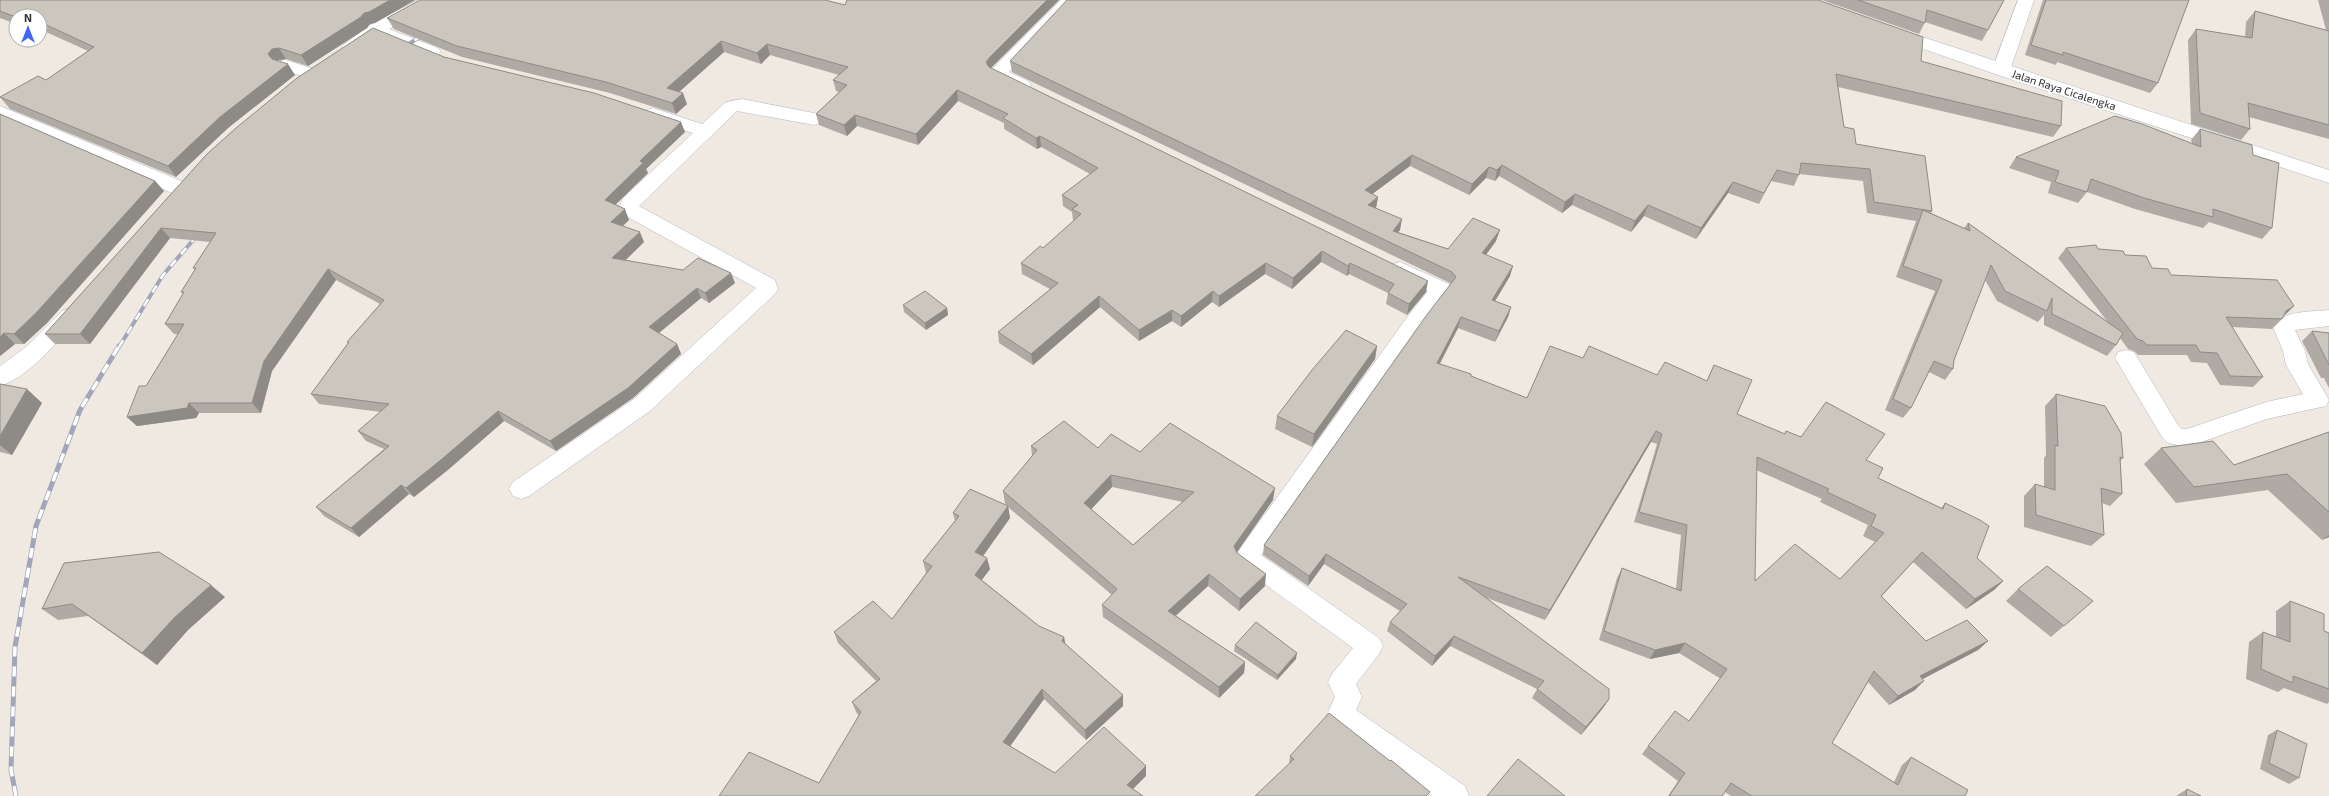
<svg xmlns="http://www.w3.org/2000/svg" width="2329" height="796" viewBox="0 0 2329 796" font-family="'Exo 2',sans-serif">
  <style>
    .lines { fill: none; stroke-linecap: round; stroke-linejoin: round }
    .street-casing { stroke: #b4b7c1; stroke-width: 1 }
    .secondary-casing { stroke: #b4b7c1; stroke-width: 1 }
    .street { fill: #fff; fill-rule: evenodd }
    .secondary { fill: #fff; fill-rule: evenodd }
    .rail-far1-casing { stroke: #a3a6b8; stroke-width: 4 }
    .rail-casing { stroke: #a3a6b8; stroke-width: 5 }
    .rail-far1 { stroke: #fff; stroke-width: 2.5; stroke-dasharray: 8; stroke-linecap: butt }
    .rail { stroke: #fff; stroke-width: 3.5; stroke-dasharray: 10; stroke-linecap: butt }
    .wall { fill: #afaba4; fill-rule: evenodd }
    .shaded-wall { fill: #8e8b86 }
    .building { fill: #cbc7bf; stroke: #8e8b86; fill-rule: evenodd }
    .labels { text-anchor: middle; stroke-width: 4; stroke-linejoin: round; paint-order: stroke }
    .street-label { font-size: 11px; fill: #2e2e2e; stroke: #fff }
  </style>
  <rect width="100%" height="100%" fill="#efe9e1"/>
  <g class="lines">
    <defs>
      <g id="street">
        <path d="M1061,0H1078L1009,72L1028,81L1031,85L1028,89C1017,92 996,83 989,73L992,69Z"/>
        <path d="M2018,0H2034L2010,70L2007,74H1995L1992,70Z"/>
        <path d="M376,24L438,48L441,52L438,56H426L370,33L368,29L370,25Z"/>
        <path d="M286,60L317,70L320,74L317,78L311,79L280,69L277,65L280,61Z"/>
        <path d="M742,99L814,113L820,115L823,119L820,123L814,125L737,111L639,206L775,280L778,289L775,294L650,411L529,496L521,499L513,496L509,489L513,482L634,399L756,288L624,215L619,208L623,198L693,133L647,118L644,114L647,110L653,108L702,124L726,102Z"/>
        <path d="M0,106L186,183L189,188L186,193L179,194L172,193L0,119Z"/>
        <path d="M1400,262L1449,284L1452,289L1422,326L1261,555L1379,638L1383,646L1379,654L1356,684L1362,697L1356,710L1465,786L1469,796H1432L1331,723L1327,714L1335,697L1328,682L1332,674L1353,648L1237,564L1234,557L1408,316L1428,291L1393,274L1390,269L1393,264Z"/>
        <path d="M2329,310V326L2295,330L2305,351L2308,364L2329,400L2326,406L2267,419L2187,447L2168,443L2162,437L2115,358L2118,352L2126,350L2134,352L2178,425L2182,429H2187L2266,402L2303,394L2286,365L2283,351L2273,327C2282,310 2311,312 2329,310Z"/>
      </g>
      <g id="secondary">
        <path d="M418,0H438L436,3L382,33L357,50H345L342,46L370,25Z"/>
        <path d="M1895,28L2329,170V183L1995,74L1889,37L1887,33L1889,29Z"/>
        <path d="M69,308L76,311L79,316L76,321C56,343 29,377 0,386V366L27,346L62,311Z"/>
      </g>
    </defs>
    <use href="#street" class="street-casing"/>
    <use href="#secondary" class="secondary-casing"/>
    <use href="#street" class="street"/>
    <use href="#secondary" class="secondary"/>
    <defs>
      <g id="rail-far1">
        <path d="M401,49L426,33"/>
        <path d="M119,347L163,275L201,231"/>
      </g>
      <path id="rail" d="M16,796L11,770L15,647L36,526L80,410L119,346"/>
    </defs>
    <use href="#rail-far1" class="rail-far1-casing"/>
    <use href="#rail" class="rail-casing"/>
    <use href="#rail-far1" class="rail-far1"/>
    <use href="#rail" class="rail"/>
  </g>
  <g class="wall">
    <path d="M0,0H415L375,23L370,24L367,28L308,66L286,59L279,60L278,61L295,75L228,128L176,177L10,109L0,97L46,80L88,51L44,31L40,33V16H16V24L0,18Z"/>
    <path d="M847,0H1059L991,68L1426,292L1407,315L1386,304L1388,293L1349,274L1347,276L1321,262L1292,289L1265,274L1219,307L1212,302L1181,327L1172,321L1139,341L1100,307L1033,365L999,343L998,332L1050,289L1022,274L1021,263L1043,248L1074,221L1073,220L1072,212L1063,206L1062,195L1090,174L1041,147L1037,149L1004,129V123L958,101L918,145L857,126L847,136L819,125L816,114L839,92L836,91L833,80L839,75L770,55L761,64L724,52L679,92L687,104L676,114L610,93L462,57L394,29L387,18L845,5Z"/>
    <path d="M1822,0H2004L1988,30L1982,41L1925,22L1919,34Z"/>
    <path d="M2043,0H2189L2158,83L2150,93L2057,62L2056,65L2025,55Z"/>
    <path d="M2318,0H2329V139L2249,117L2250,129L2241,140L2191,124L2188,40L2196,29L2245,37L2246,22L2255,11L2326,30Z"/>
    <path d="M444,57L685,132L646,169L648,173L615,205L629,220L623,226L644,242L626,260L735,283L709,303L701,298L659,333L677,344L681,354L633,398L556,451L504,421L449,469L414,497L409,494L359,537L324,516L316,507L384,449L366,441L358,431L381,412L319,404L311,394L348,343L347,342L380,304L336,280L272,371L261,413H199L196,418L137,426L127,417L178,334H174L165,324L183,294L181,292L195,270L193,268L210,242L170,238L90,344H55L45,334L207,154Z"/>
    <path d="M1010,61H1921L2061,126L2053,137L1838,87L1844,127L1856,144L1932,211L1931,213L1964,228L1968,223L2107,321L2058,258L2066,248L2098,249L2125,255L2152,268L2171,275L2294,306L2284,315L2282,319L2272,329L2232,327L2263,377L2253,387L2220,385L2207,363L2191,362L2187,355H2138L2134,351L2128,349L2120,338L2116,345L2107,356L2044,325V315L2038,322L1997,301L1985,280L1954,360L1953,369L1945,380L1929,372L1911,408L1903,418L1885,410L1935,291L1896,277L1916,221L1867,213L1863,181L1799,174L1794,186L1771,181L1759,204L1728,193L1696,239L1644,216L1631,232L1572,205L1562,213L1499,176L1495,181L1486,178L1469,195L1410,166L1372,194L1378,197L1376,208L1400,230L1398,232L1448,249L1496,241L1486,255L1510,276L1495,301L1511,307L1508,317L1495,342L1458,328L1440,364L1527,398L1583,358L1657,375L1707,381L1714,365L1737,414L1784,434L1786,431L1801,437L1866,460L1878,478L1941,508L1945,503L1977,558L2003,581L1994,590L1966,609L1913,562L1881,597L1926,641H1988L1978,650L1923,679L1915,690L1889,705L1868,682L1832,743L1894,782L1902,765L1911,757L1965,796H1731L1725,792L1722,796H1668L1678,781L1642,754L1648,746L1689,721L1721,679L1679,653L1650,659L1599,640L1617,578L1622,568L1676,589L1681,535L1634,522L1657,444L1651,442L1545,620L1487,598L1609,699L1603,708L1581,735L1532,698L1537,689L1450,646L1432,666L1387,631L1390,622L1400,611L1324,564L1308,586L1263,555L1264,545L1451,284L1450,283L1012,72ZM1756,470L1822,499L1820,502L1868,525L1863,536L1875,542L1840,579L1755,581Z"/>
    <path d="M0,114L155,181L164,191L47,323L24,344H15L0,356Z"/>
    <path d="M2200,129L2253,155L2272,228L2262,239L2209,222L2203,228L2135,209L2087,192L2078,203L2048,193L2051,182L2009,168L2016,157L2192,143L2191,140Z"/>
    <path d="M903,305L947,308L948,315L926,330L904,312Z"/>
    <path d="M2312,331L2329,333V388L2324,378H2321L2302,341Z"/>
    <path d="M1377,346L1375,359L1312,447L1275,429L1277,416Z"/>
    <path d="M0,384L42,403L12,455L0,452Z"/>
    <path d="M2056,394L2123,458L2120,461L2122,494L2110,506L2102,503L2104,535L2091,546L2024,527V496L2035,484L2044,487V458L2046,455L2045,406Z"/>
    <path d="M2329,432V537L2322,540L2268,490L2176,503L2144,464L2161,448L2234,465Z"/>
    <path d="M1031,446L1098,448L1140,452L1273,500L1237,552L1265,586L1239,611L1208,586L1176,616L1245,662L1244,673L1219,698L1103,617L1102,605L1112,595L1008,507L1010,518L983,556L990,569L982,580L1039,626L1064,637L1065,644L1123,706L1086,740L1044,699L1010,746L1055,773L1146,766V776L819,783L859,716L856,712L852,702L876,681L838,643L834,632L892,619L926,573L923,561L955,521L953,513L1007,505L1005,504L1003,491L1032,456ZM1112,487L1183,502L1133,545L1091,509Z"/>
    <path d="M64,563L225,597L188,630L157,665L88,616L58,620L42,609Z"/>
    <path d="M2018,589L2093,601L2051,637L2006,601Z"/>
    <path d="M2290,601L2324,631L2329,633V702L2327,704L2284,688L2278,692L2246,679L2249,642L2263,632L2276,637V611Z"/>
    <path d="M1235,645L1296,659L1277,680L1234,651Z"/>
    <path d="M2277,730L2299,778L2289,784L2260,769L2268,735Z"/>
    <path d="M1290,756L1390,761L1430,792L1289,764Z"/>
    <path d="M2187,789L2201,796H2176Z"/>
  </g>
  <g class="shaded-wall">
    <path d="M390,0H415L375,23L370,24L367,28L308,66L301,55L364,13Z"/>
    <path d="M1047,0H1059L991,68L988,73L986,62L990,57Z"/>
    <path d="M40,25L44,31L40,33Z"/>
    <path d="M721,41L724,52L671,99L667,88Z"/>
    <path d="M767,44L770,55L761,64L757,53Z"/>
    <path d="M279,48L286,59L279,60L276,65L268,54L272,49Z"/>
    <path d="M288,64L295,75L228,128L176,177L168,166L220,117Z"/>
    <path d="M957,90L958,101L918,145L916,134Z"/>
    <path d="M683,93L687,104L676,114L672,103Z"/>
    <path d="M855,115L857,126L847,136L844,125Z"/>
    <path d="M681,122L685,132L646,169L648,173L610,210L605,200L640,161Z"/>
    <path d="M1040,136L1041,147L1037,149L1036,138Z"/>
    <path d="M1412,155L1410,166L1363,201L1365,190Z"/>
    <path d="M1502,165L1499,176L1495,181L1497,170Z"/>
    <path d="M1489,167L1486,178L1469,195L1472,184Z"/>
    <path d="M155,181L164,191L47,323L24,344L14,334Z"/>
    <path d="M1733,182L1728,193L1696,239L1701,228Z"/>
    <path d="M1575,194L1572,205L1562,213L1565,202Z"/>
    <path d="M1378,197L1376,208L1368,205Z"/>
    <path d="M1648,205L1644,216L1631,232L1635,221Z"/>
    <path d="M625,209L629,220L616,232L611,222Z"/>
    <path d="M1402,219L1400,230L1390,241L1393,231Z"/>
    <path d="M161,228L170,238L90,344L80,334Z"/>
    <path d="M1500,230L1496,241L1479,264L1482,253Z"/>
    <path d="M640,232L644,242L617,268L612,258Z"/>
    <path d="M1322,251L1321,262L1292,289L1293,278Z"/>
    <path d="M1266,263L1265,274L1219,307V296Z"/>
    <path d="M1350,263L1349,274L1347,276L1348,266Z"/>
    <path d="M1513,266L1510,276L1489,311L1492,300Z"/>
    <path d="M328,269L336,280L272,371L261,413L252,403L264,361Z"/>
    <path d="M731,273L735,283L709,303L705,293Z"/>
    <path d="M1428,281L1426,292L1407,315L1409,304Z"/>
    <path d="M697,288L701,298L654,337L649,327Z"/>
    <path d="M1213,291L1212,302L1181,327V316Z"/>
    <path d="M1099,296L1100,307L1033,365L1031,354Z"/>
    <path d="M2294,306L2284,316L2286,311Z"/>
    <path d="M1511,307L1508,317L1495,342L1499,331Z"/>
    <path d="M947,308L948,315L926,330L925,323Z"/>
    <path d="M1172,310V321L1139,341V330Z"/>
    <path d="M1461,317L1458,328L1434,374L1437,363Z"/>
    <path d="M4,333L15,344L0,356V337Z"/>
    <path d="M677,344L681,354L633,398L556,451L550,441Z"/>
    <path d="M1377,346L1375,359L1312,447L1314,434Z"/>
    <path d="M27,389L42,403L12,455L0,445V436Z"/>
    <path d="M189,403L199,413L196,418L137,426L127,417Z"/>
    <path d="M498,411L504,421L449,469L414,497L406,488Z"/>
    <path d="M1656,431L1651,442L1545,620L1550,610Z"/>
    <path d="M1111,475L1112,487L1085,516L1084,503Z"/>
    <path d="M401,485L409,494L359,537L351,528Z"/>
    <path d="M1275,488L1273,500L1233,558L1234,546Z"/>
    <path d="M1008,506L1010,518L978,563L975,552Z"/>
    <path d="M2329,535V537L2322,540Z"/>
    <path d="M1922,552L1913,562L1872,606L1881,596Z"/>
    <path d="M1326,554L1324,564L1308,586L1309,576Z"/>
    <path d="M987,558L990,569L977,586L975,575Z"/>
    <path d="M1209,574L1208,586L1168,622V611Z"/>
    <path d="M1266,574L1265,586L1239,611L1240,599Z"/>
    <path d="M2003,581L1994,590L1966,609L1975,599Z"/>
    <path d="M211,585L225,597L188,630L157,665L142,653L174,618Z"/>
    <path d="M1454,636L1450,646L1432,666L1435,656Z"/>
    <path d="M1064,637L1066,648L1062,641Z"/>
    <path d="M1988,641L1978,650L1911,685L1920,676Z"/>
    <path d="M1685,643L1679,653L1650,659L1655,650Z"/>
    <path d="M1297,653L1296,659L1277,680L1278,675Z"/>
    <path d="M1245,662L1244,673L1219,698V687Z"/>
    <path d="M1924,681L1915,690L1889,705L1898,696Z"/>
    <path d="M1042,689L1044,699L1006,752L1003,742Z"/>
    <path d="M1123,695V706L1086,740L1085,730Z"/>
    <path d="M1609,699L1603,708L1581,735L1586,727Z"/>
    <path d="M1146,766V776L1127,795V785Z"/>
  </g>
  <g class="building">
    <path d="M0,0H390L369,12L364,13L361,17L301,55L279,48L272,49L268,54L272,59L288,64L220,117L168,166L0,97L38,76L46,80L94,47L40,22V16H16V17L0,11Z"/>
    <path d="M420,0H825L845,5L847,0H1047L990,57L986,62L989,67L1428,281L1409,304L1388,293L1394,284L1350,263L1348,266L1322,251L1293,278L1266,263L1219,296L1213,291L1181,316L1172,310L1139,330L1099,296L1031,354L998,332L1058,283L1021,263L1040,246L1043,248L1081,214L1072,209L1078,205L1062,195L1098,168L1040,136L1036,138L1003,118L1008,114L957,90L916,134L855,115L844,125L816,114L847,85L833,80L848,67L767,44L757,53L721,41L667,88L683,93L672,103L606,82L457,46L387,18Z"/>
    <path d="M1067,0H1818L1923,37L1921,61L2062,101L2061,126L1836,74L1844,127L1854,129L1856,144L1925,156L1932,211L1874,202L1870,169L1801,163L1799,175L1777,170L1764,193L1733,182L1701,228L1648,205L1635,221L1575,194L1565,202L1502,165L1497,170L1489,167L1472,184L1412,155L1365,190L1378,197L1368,205L1402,219L1393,231L1448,249L1473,218L1500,230L1482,253L1513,266L1492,300L1511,307L1499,331L1461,317L1437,363L1471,374V376L1527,398L1550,346L1583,358L1589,346L1657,375L1665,362L1707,381L1714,365L1752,380L1737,414L1785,434L1786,431L1801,437L1826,402L1885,434L1866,460L1883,468L1878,478L1943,509L1945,503L1980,520L1989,526L1977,558L2003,581L1975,599L1922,552L1881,596L1926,641L1967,620L1988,641L1920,676L1924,681L1898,696L1874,671L1832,743L1898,785L1911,757L1968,790L1965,796H1752L1731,783L1722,796H1669L1685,773L1648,746L1675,711L1689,721L1727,669L1685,643L1655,650L1604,631L1622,568L1681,591L1687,525L1639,512L1662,434L1656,431L1550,610L1458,577L1609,689V699L1586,727L1537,689L1544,681L1454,636L1435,656L1390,622L1407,604L1326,554L1309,576L1264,545L1426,316L1456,277L1452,272L1010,61ZM1757,457L1829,489L1827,492L1876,515L1871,526L1884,533L1840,579L1795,544L1755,581Z"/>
    <path d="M1858,0H2004L1988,30L1927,10L1925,23Z"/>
    <path d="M2046,0H2189L2158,83L2063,52V55L2031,45Z"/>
    <path d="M2255,11L2329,31V125L2248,103L2250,129L2200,113L2196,29L2252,38Z"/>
    <path d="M373,28L444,57L594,93L681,122L640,161L643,163L605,200L625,209L611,222L640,232L612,258L683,270L698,258L731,273L705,293L697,288L649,327L677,344L628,388L550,441L498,411L442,459L406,488L401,485L351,528L316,507L389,446L358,431L389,404L311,394L349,342H347L384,300L328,269L264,361L252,403H189L187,408L127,417L139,386H146L184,324H165L184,292H181L196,268H193L216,233L161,228L80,334H45L207,154L236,128L297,78Z"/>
    <path d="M0,114L155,181L36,313L14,334L4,333L0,337Z"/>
    <path d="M2115,116L2142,124L2201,147L2200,129L2252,145L2253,155L2279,163L2272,228L2213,209V217L2144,198L2091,179L2087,192L2055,182L2059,171L2016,157Z"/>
    <path d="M1923,210L1970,231L1968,223L2123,333L2116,345L2052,314V298L2047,311L2005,291L1991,265L1954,360L1953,369L1934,361L1911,408L1893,399L1942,280L1903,266Z"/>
    <path d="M2096,245L2098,249L2123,251L2125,255L2146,256L2152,268L2168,269L2171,275L2277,280L2294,306L2286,311L2282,319L2226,317L2263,377L2230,376L2217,353L2200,352L2196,345H2147L2143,341L2137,339L2066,248Z"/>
    <path d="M925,291L947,308L925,323L903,305Z"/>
    <path d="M1346,330L1377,346L1314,434L1277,416L1312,370Z"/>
    <path d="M2312,331L2329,333V365Z"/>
    <path d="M0,384L27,389L0,436Z"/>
    <path d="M2056,394L2105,406L2121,433L2123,458L2120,457L2122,494L2101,488L2104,535L2036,515L2035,484L2055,490V445L2058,446Z"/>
    <path d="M1064,421L1098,448L1111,434L1140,452L1170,423L1275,488L1234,546L1237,553L1266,574L1240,599L1209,574L1168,611L1245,662L1219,687L1102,605L1117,589L1003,491L1037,450L1031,446ZM1111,475L1194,492L1133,545L1084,503Z"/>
    <path d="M2329,432V512L2287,474L2194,487L2161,448L2213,441L2234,465Z"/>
    <path d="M970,489L1008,506L975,552L987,558L975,575L1039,626L1064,637L1062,641L1123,695L1085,730L1042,689L1003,742L1055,773L1104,727L1146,766L1127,785L1143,796H719L749,752L819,783L861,712L852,702L880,679L834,632L873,601L892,619L932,566L923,561L959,516L953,513Z"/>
    <path d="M159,552L211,585L174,618L142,653L72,604L42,609L64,563Z"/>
    <path d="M2047,566L2093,601L2064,626L2018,589Z"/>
    <path d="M2290,601L2324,614V631L2329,633V689L2293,676V683L2261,669L2263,632L2290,642Z"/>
    <path d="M1256,622L1297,653L1278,675L1235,645Z"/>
    <path d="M1329,713L1390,761L1391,760L1430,792L1426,796H1255L1294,759L1290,756Z"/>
    <path d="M2277,730L2307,744L2299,778L2269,763Z"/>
    <path d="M1518,759L1565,796H1487Z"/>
    <path d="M2187,789L2201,796H2186Z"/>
  </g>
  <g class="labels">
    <g class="street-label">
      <text transform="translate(2064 90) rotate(18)" y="4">Jalan Raya Cicalengka</text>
    </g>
  </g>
  <g transform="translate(28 28)"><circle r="19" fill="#ffffff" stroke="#ababab"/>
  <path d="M0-3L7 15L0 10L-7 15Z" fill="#4264fb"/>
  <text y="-6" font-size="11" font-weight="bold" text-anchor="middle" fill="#2e2e2e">N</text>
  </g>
</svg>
